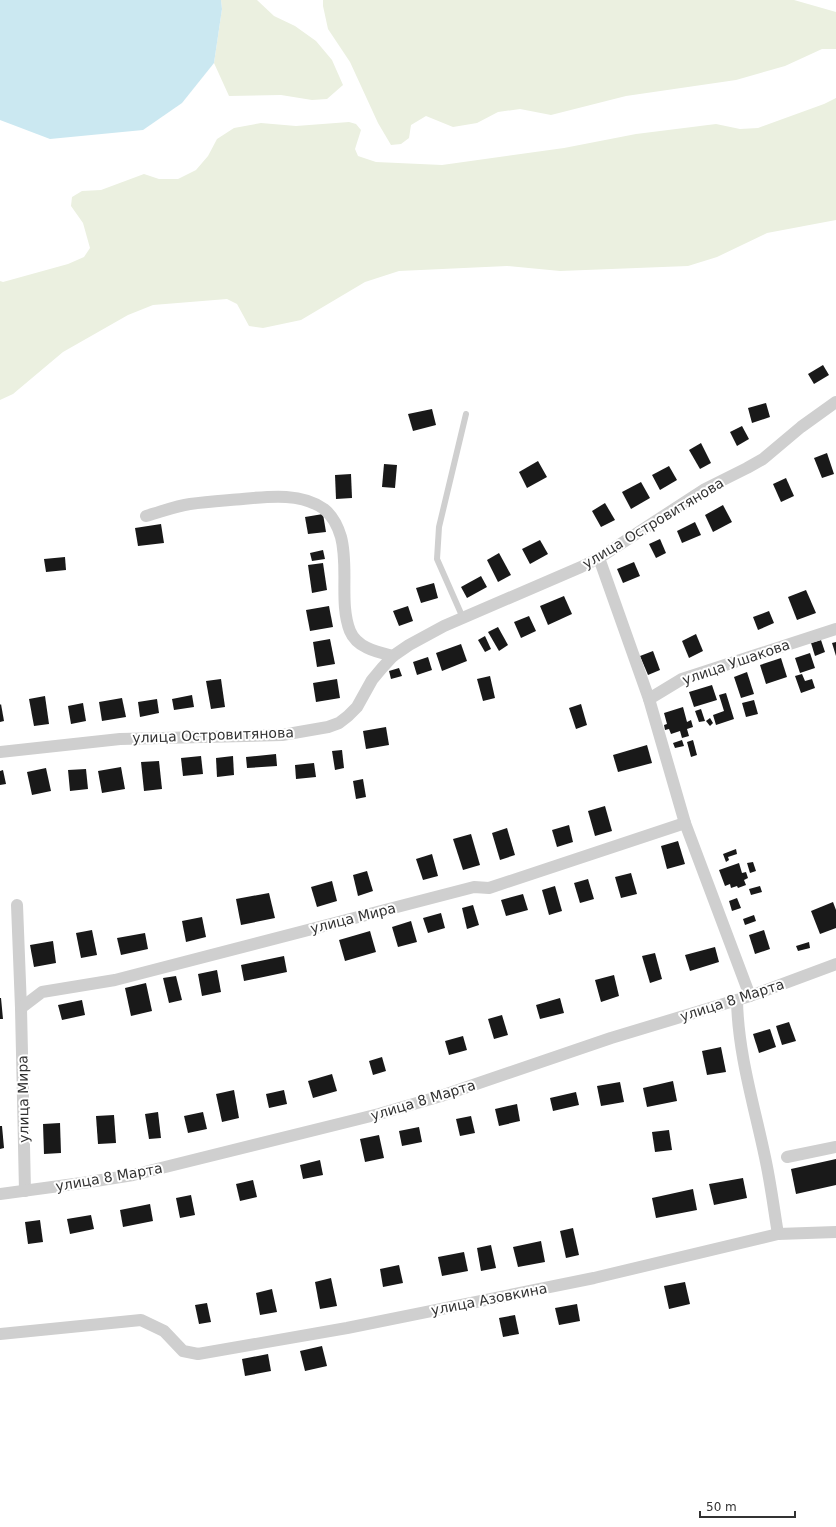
<svg xmlns="http://www.w3.org/2000/svg" width="836" height="1527" viewBox="0 0 836 1527" font-family="'DejaVu Sans',sans-serif">
  <style>
    .green { fill: #ebf0e0 }
    .water { fill: #cbe8f1 }
    .building { fill: #191919 }
    .lines { fill: none; stroke-linecap: round; stroke-linejoin: round }
    .lane { stroke: #cfcfcf; stroke-width: 6 }
    .street { stroke: #cfcfcf; stroke-width: 12 }
    .labels { text-anchor: middle; stroke-width: 4; stroke-linejoin: round; paint-order: stroke }
    .street-label { font-size: 14px; fill: #323232; stroke: #fff }
  </style>
  <rect width="100%" height="100%" fill="#fff"/>
  <g class="green">
    <path d="M221,0H257L274,16L295,26L316,41L332,60L343,85L327,99L312,100L281,95L229,96L214,63L222,9Z"/>
    <path d="M323,0H794L836,12V49H822L785,66L736,80L626,96L551,115L520,109L498,112L477,123L453,127L426,116L411,125L409,138L401,144L391,145L378,123L350,62L328,29L323,6Z"/>
    <path d="M836,98V220L767,233L717,257L688,266L560,271L507,266L399,271L365,282L301,320L263,328L249,326L237,304L227,299L153,305L128,315L63,352L13,394L0,400V281L3,282L68,264L84,257L90,248L83,223L71,206L72,197L82,191L101,190L144,174L159,179H178L196,170L208,156L217,139L234,128L261,123L296,126L349,122L356,124L361,130L355,149L358,156L376,162L442,165L564,148L636,134L716,124L740,129L758,128L824,104Z"/>
  </g>
  <path class="water" d="M0,0H221L222,9L214,63L182,103L143,130L50,139L0,120Z"/>
  <g class="building">
    <path d="M823,365L829,375L814,384L808,374Z"/>
    <path d="M766,403L770,417L752,423L748,408Z"/>
    <path d="M432,409L436,425L413,431L408,414Z"/>
    <path d="M742,426L749,439L737,446L730,432Z"/>
    <path d="M701,443L711,463L700,469L689,450Z"/>
    <path d="M827,453L834,474L822,478L814,458Z"/>
    <path d="M538,461L547,477L527,488L519,472Z"/>
    <path d="M384,464L397,465L395,488L382,487Z"/>
    <path d="M669,466L677,480L660,490L652,475Z"/>
    <path d="M351,474L352,498L336,499L335,475Z"/>
    <path d="M786,478L794,496L781,502L773,484Z"/>
    <path d="M641,482L650,498L631,509L622,492Z"/>
    <path d="M605,503L615,520L601,527L592,511Z"/>
    <path d="M723,505L732,522L713,532L705,515Z"/>
    <path d="M323,514L326,532L308,534L305,517Z"/>
    <path d="M695,522L701,535L682,543L677,531Z"/>
    <path d="M161,524L164,543L138,546L135,528Z"/>
    <path d="M660,539L666,553L656,558L649,544Z"/>
    <path d="M540,540L548,554L530,564L522,549Z"/>
    <path d="M323,550L325,559L312,561L310,553Z"/>
    <path d="M499,553L511,575L498,582L487,560Z"/>
    <path d="M65,557L66,570L46,572L44,559Z"/>
    <path d="M634,562L640,576L623,583L617,569Z"/>
    <path d="M323,563L327,590L312,593L308,565Z"/>
    <path d="M481,576L487,587L467,598L461,587Z"/>
    <path d="M434,583L438,598L421,603L416,588Z"/>
    <path d="M806,590L816,613L797,620L788,597Z"/>
    <path d="M564,596L572,614L548,625L540,606Z"/>
    <path d="M329,606L333,627L310,631L306,610Z"/>
    <path d="M408,606L413,621L399,626L393,611Z"/>
    <path d="M769,611L774,623L758,630L753,617Z"/>
    <path d="M529,616L536,631L521,638L514,622Z"/>
    <path d="M498,627L508,645L499,651L488,632Z"/>
    <path d="M696,634L703,651L689,658L682,641Z"/>
    <path d="M485,636L491,649L485,652L478,640Z"/>
    <path d="M330,639L335,664L317,667L313,642Z"/>
    <path d="M821,640L825,652L815,656L811,643Z"/>
    <path d="M836,642V656L832,643Z"/>
    <path d="M461,644L467,661L442,671L436,653Z"/>
    <path d="M653,651L660,670L648,675L640,656Z"/>
    <path d="M810,653L815,668L800,673L795,658Z"/>
    <path d="M428,657L432,670L417,675L413,662Z"/>
    <path d="M781,658L787,677L766,684L760,665Z"/>
    <path d="M399,668L402,676L391,679L389,671Z"/>
    <path d="M747,672L754,694L741,698L734,677Z"/>
    <path d="M802,674L805,681L812,679L815,688L801,693L795,676Z"/>
    <path d="M490,676L495,698L483,701L477,679Z"/>
    <path d="M221,679L225,707L211,709L206,681Z"/>
    <path d="M337,679L340,698L316,702L313,683Z"/>
    <path d="M712,685L717,700L694,707L689,692Z"/>
    <path d="M726,693L734,719L716,725L713,715L724,711L719,695Z"/>
    <path d="M192,695L194,707L174,710L172,699Z"/>
    <path d="M45,696L49,724L34,726L29,699Z"/>
    <path d="M122,698L126,717L102,721L99,702Z"/>
    <path d="M157,699L159,713L140,717L138,702Z"/>
    <path d="M754,700L758,714L746,717L742,703Z"/>
    <path d="M83,703L86,721L71,724L68,706Z"/>
    <path d="M1,704L4,721L0,722V705Z"/>
    <path d="M581,704L587,725L576,729L569,708Z"/>
    <path d="M683,707L687,722L691,720L693,727L687,729L689,736L682,738L680,731L671,734L669,729L665,730L664,725L667,724L664,713Z"/>
    <path d="M701,709L705,721L699,722L695,711Z"/>
    <path d="M710,718L713,723L710,726L706,721Z"/>
    <path d="M386,727L389,745L366,749L363,731Z"/>
    <path d="M682,740L684,746L675,748L673,743Z"/>
    <path d="M693,740L697,755L691,757L687,742Z"/>
    <path d="M647,745L652,763L618,772L613,755Z"/>
    <path d="M342,750L344,768L335,770L332,751Z"/>
    <path d="M276,754L277,766L247,768L246,757Z"/>
    <path d="M201,756L203,774L183,776L181,758Z"/>
    <path d="M233,756L234,775L217,777L216,758Z"/>
    <path d="M159,761L162,789L144,791L141,762Z"/>
    <path d="M314,763L316,777L296,779L295,765Z"/>
    <path d="M121,767L125,789L102,793L98,771Z"/>
    <path d="M46,768L51,791L32,795L27,772Z"/>
    <path d="M86,769L88,789L70,791L68,770Z"/>
    <path d="M3,770L6,784L0,785V771Z"/>
    <path d="M363,779L366,797L356,799L353,781Z"/>
    <path d="M605,806L612,831L595,836L588,811Z"/>
    <path d="M569,825L573,842L557,847L552,830Z"/>
    <path d="M507,828L515,855L500,860L492,833Z"/>
    <path d="M471,834L480,865L463,870L453,839Z"/>
    <path d="M678,841L685,864L667,869L661,846Z"/>
    <path d="M736,849L737,854L728,857L729,860L726,862L723,854Z"/>
    <path d="M432,854L438,876L423,880L416,859Z"/>
    <path d="M753,862L756,871L750,873L747,863Z"/>
    <path d="M739,863L742,873L746,872L748,878L744,880L746,885L738,888L737,886L731,888L730,884L725,886L719,870Z"/>
    <path d="M367,871L373,891L358,896L353,875Z"/>
    <path d="M631,873L637,894L621,898L615,877Z"/>
    <path d="M588,879L594,899L580,903L574,883Z"/>
    <path d="M332,881L337,901L317,907L311,887Z"/>
    <path d="M555,886L562,911L549,915L542,890Z"/>
    <path d="M760,886L762,892L751,895L749,889Z"/>
    <path d="M269,893L275,918L241,925L236,899Z"/>
    <path d="M523,894L528,910L506,916L501,900Z"/>
    <path d="M737,898L741,908L732,911L729,901Z"/>
    <path d="M833,902L836,910V928L820,934L811,911Z"/>
    <path d="M473,905L479,925L467,929L462,908Z"/>
    <path d="M441,913L445,928L428,933L423,918Z"/>
    <path d="M754,915L756,921L745,925L743,919Z"/>
    <path d="M202,917L206,937L186,942L182,921Z"/>
    <path d="M411,921L417,942L398,947L392,927Z"/>
    <path d="M92,930L97,955L81,958L76,933Z"/>
    <path d="M764,930L770,949L755,954L749,935Z"/>
    <path d="M370,931L376,952L345,961L339,940Z"/>
    <path d="M145,933L148,949L121,955L117,938Z"/>
    <path d="M53,941L56,963L34,967L30,945Z"/>
    <path d="M809,942L810,948L798,951L796,946Z"/>
    <path d="M715,947L719,962L690,971L685,955Z"/>
    <path d="M655,953L662,979L650,983L642,956Z"/>
    <path d="M284,956L287,972L244,981L241,965Z"/>
    <path d="M217,970L221,992L202,996L198,974Z"/>
    <path d="M614,975L619,996L601,1002L595,980Z"/>
    <path d="M176,976L182,1000L169,1003L163,978Z"/>
    <path d="M146,983L152,1011L131,1016L125,988Z"/>
    <path d="M0,998H1L3,1019H0Z"/>
    <path d="M560,998L564,1013L540,1019L536,1005Z"/>
    <path d="M82,1000L85,1015L62,1020L58,1005Z"/>
    <path d="M502,1015L508,1035L494,1039L488,1019Z"/>
    <path d="M789,1022L796,1041L782,1045L776,1026Z"/>
    <path d="M770,1029L776,1047L759,1053L753,1034Z"/>
    <path d="M463,1036L467,1050L449,1055L445,1041Z"/>
    <path d="M721,1047L726,1072L707,1075L702,1051Z"/>
    <path d="M382,1057L386,1071L373,1075L369,1061Z"/>
    <path d="M332,1074L337,1091L313,1098L308,1081Z"/>
    <path d="M673,1081L677,1101L647,1107L643,1088Z"/>
    <path d="M620,1082L624,1102L601,1106L597,1086Z"/>
    <path d="M234,1090L239,1118L222,1122L216,1094Z"/>
    <path d="M284,1090L287,1104L269,1108L266,1094Z"/>
    <path d="M576,1092L579,1105L553,1111L550,1098Z"/>
    <path d="M517,1104L520,1121L499,1126L495,1109Z"/>
    <path d="M158,1112L161,1138L149,1139L145,1114Z"/>
    <path d="M203,1112L207,1129L188,1133L184,1116Z"/>
    <path d="M114,1115L116,1143L98,1144L96,1116Z"/>
    <path d="M471,1116L475,1133L460,1136L456,1119Z"/>
    <path d="M60,1123L61,1153L44,1154L43,1124Z"/>
    <path d="M0,1126H2L4,1148L0,1149Z"/>
    <path d="M419,1127L422,1142L402,1146L399,1131Z"/>
    <path d="M669,1130L672,1150L655,1152L652,1132Z"/>
    <path d="M379,1135L384,1158L365,1162L360,1139Z"/>
    <path d="M836,1159V1185L796,1194L791,1169Z"/>
    <path d="M320,1160L323,1175L303,1179L300,1165Z"/>
    <path d="M743,1178L747,1198L714,1205L709,1184Z"/>
    <path d="M253,1180L257,1197L240,1201L236,1184Z"/>
    <path d="M693,1189L697,1210L656,1218L652,1198Z"/>
    <path d="M191,1195L195,1215L180,1218L176,1198Z"/>
    <path d="M150,1204L153,1221L123,1227L120,1210Z"/>
    <path d="M91,1215L94,1229L70,1234L67,1219Z"/>
    <path d="M40,1220L43,1242L28,1244L25,1222Z"/>
    <path d="M573,1228L579,1255L566,1258L560,1231Z"/>
    <path d="M541,1241L545,1262L518,1267L513,1247Z"/>
    <path d="M491,1245L496,1268L481,1271L477,1248Z"/>
    <path d="M464,1252L468,1271L442,1276L438,1257Z"/>
    <path d="M399,1265L403,1283L383,1287L380,1269Z"/>
    <path d="M331,1278L337,1306L320,1309L315,1282Z"/>
    <path d="M685,1282L690,1304L669,1309L664,1286Z"/>
    <path d="M272,1289L277,1312L260,1315L256,1293Z"/>
    <path d="M207,1303L211,1322L199,1324L195,1305Z"/>
    <path d="M577,1304L580,1321L559,1325L555,1308Z"/>
    <path d="M515,1315L519,1334L503,1337L499,1318Z"/>
    <path d="M322,1346L327,1366L305,1371L300,1351Z"/>
    <path d="M268,1354L271,1371L245,1376L242,1359Z"/>
  </g>
  <g class="lines">
    <path class="lane" d="M463,618L437,559L439,527L466,414"/>
    <g class="street">
      <path d="M146,516C161,512 175,506 190,504C203,502 217,501 230,500C259,498 298,490 324,509C333,516 338,527 341,537C349,567 339,603 350,631C357,648 377,652 393,656"/>
      <path d="M599,558L649,699"/>
      <path d="M0,752L120,739L282,735L328,727L339,723L348,716L357,707L372,680L382,668L393,656L409,645L444,626L581,567L599,558L705,489L747,468L763,459L801,427L836,402"/>
      <path d="M17,905L21,1008L25,1191"/>
      <path d="M750,996L685,823L649,699L682,679L836,629"/>
      <path d="M737,1000C738,1055 755,1108 766,1162C771,1186 774,1210 778,1234"/>
      <path d="M21,1008L42,992L115,980L474,887L489,888L685,823"/>
      <path d="M787,1157L836,1147"/>
      <path d="M0,1194L89,1182L133,1175L379,1114L441,1096L611,1038L750,996L836,964"/>
      <path d="M0,1334L141,1320L164,1331L183,1351L198,1354L347,1328L594,1278L778,1234L836,1232"/>
    </g>
  </g>
  <g class="labels">
    <g class="street-label">
      <text transform="translate(653 523) rotate(-31)" y="5">улица Островитянова</text>
      <text transform="translate(736 662) rotate(-19)" y="5">улица Ушакова</text>
      <text transform="translate(213 735) rotate(-2)" y="5">улица Островитянова</text>
      <text transform="translate(353 918) rotate(-14)" y="5">улица Мира</text>
      <text transform="translate(732 1000) rotate(-18)" y="5">улица 8 Марта</text>
      <text transform="translate(23 1099) rotate(-91)" y="5">улица Мира</text>
      <text transform="translate(423 1100) rotate(-17)" y="5">улица 8 Марта</text>
      <text transform="translate(109 1177) rotate(-10)" y="5">улица 8 Марта</text>
      <text transform="translate(489 1299) rotate(-11)" y="5">улица Азовкина</text>
    </g>
  </g>
  <path d="M700 1511v6h95v-6" fill="none" stroke="#323232" stroke-width="2"/>
  <text x="706" y="1511" font-size="12" fill="#323232" stroke="#ffffff" stroke-width="3" paint-order="stroke">50 m</text>
</svg>
